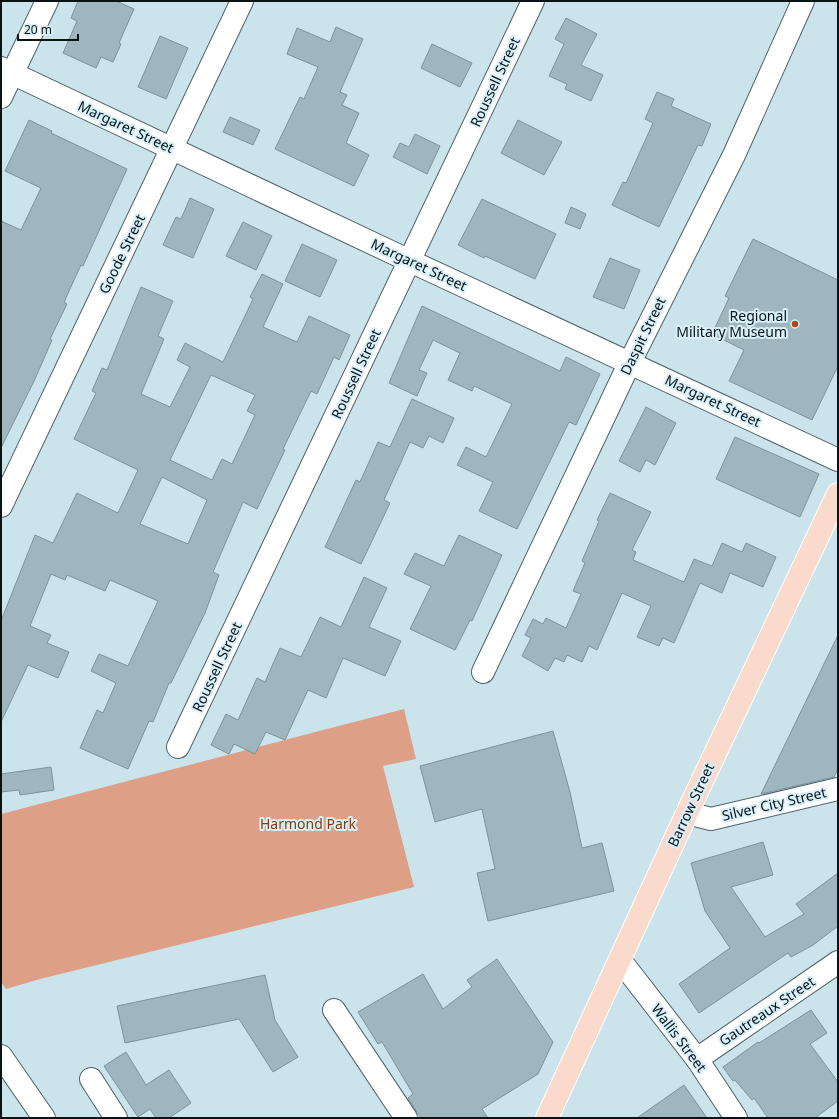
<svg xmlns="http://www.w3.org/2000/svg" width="839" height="1119" viewBox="0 0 839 1119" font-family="'Noto Sans',sans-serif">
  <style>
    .green { fill: #dda087 }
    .building { fill: #9fb6be; stroke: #7d939b; fill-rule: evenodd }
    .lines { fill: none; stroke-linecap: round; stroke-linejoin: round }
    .minor-casing { stroke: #4d6269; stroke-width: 24 }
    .major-casing { stroke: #fff; stroke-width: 24 }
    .minor { stroke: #fff; stroke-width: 22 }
    .major { stroke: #fadacc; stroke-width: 22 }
    .poi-dot { fill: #ac4815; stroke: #d8f0f9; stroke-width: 1.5 }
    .labels { text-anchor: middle; stroke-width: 4; stroke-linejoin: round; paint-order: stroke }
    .street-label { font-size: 14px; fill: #091214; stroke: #d8f0f9 }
    .poi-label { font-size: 14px; fill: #091214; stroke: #d8f0f9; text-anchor: end }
    .park-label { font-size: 14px; fill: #8e380a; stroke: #d8f0f9 }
  </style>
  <rect width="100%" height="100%" fill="#cbe3eb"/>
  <path class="green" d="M404,709L416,759L383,766L414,887L40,979L6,989L1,982V814Z"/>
  <g class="building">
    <path d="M78,1H116L134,9L119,43L121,44L113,62L101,57L96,68L63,53L77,21L71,18Z"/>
    <path d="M566,18L597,34L581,65L603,75L591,101L565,89L567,84L549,76L564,44L555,39Z"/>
    <path d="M336,27L363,39L340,92L347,95L342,105L359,113L346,143L369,155L354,186L275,149L300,97L304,99L318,67L287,54L297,28L330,42Z"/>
    <path d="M160,36L188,48L166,99L138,87Z"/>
    <path d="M432,44L472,63L460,87L421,68Z"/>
    <path d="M657,92L674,99L671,106L711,124L702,146L698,145L659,227L612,205L623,182L626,183L653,123L645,119Z"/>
    <path d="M230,117L260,130L253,145L223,132Z"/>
    <path d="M29,120L52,131L51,133L127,169L83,266L81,265L64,302L67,304L50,339L52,340L35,379L1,448V221L21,230L41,188L5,171Z"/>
    <path d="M518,120L562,142L544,175L501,153Z"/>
    <path d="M415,134L440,146L427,174L393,157L400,143L409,147Z"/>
    <path d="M190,198L214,209L193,258L163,245L176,217L181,219Z"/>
    <path d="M482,199L556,234L535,279L485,256L484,258L458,245Z"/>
    <path d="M571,207L586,214L580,229L565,223Z"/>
    <path d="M243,222L272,236L256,270L226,256Z"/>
    <path d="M753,239L838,280V366L812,420L729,381L744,350L712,334L729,298L725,296Z"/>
    <path d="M302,244L337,260L320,297L285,281Z"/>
    <path d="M610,258L640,270L624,309L593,297Z"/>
    <path d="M262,274L283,284L263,327L297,342L309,316L350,335L339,360L334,357L317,394L311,391L283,449L285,450L257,509L243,502L213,572L219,575L205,613L171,683H169L153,722L149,721L128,769L80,748L97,710L103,713L116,683L91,671L99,654L128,666L158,601L110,580L105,591L67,575L65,580L51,574L30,626L51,635L47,643L69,652L58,678L28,665L1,722V621L35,535L53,543L77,493L118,513L138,470L74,439L96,393L92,391L102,368L107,370L141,287L173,301L158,336L164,339L141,394L170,407L190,367L177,360L185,343L223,362L253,299L250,297ZM211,375L255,395L247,411L255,415L232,464L222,459L212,480L170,460ZM162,477L207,500L188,544L140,524Z"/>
    <path d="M422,306L560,371L566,357L600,374L576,425L569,422L517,529L479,511L493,482L457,465L466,447L486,457L512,404L474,386L472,391L448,380L460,353L433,340L419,370L427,373L417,396L389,383Z"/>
    <path d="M412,399L454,418L443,443L429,436L423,448L410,442L384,500L390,503L361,564L325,547L356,480L360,482L378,442L390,447Z"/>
    <path d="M646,407L676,423L655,465L646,460L640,472L619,461Z"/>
    <path d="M735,437L819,474L800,517L716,479Z"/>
    <path d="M610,493L651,512L632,550L636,552L633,560L684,582L694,559L712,566L722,543L742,552L746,543L776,557L763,587L730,573L722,593L700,583L674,643L663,638L659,646L637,637L651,606L622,593L597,650L589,646L582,662L567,655L564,662L555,658L548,671L522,656L531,638L525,635L533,619L543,624L546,618L566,628L581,594L573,591L585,563L582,561L599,521L597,520Z"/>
    <path d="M459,535L502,555L472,621L470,620L455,650L410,629L431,586L404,574L415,553L444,566Z"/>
    <path d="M364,577L387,588L369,627L401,641L385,676L343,658L326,698L308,690L285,740L266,732L255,754L234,744L229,754L211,745L226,714L238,720L257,678L265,682L280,648L301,657L320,617L341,627Z"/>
    <path d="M838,635V769L834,777L761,794Z"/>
    <path d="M553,731L570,792L582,848L602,843L614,891L488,921L477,873L495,869L482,809L435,822L420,766Z"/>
    <path d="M51,767L54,790L20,795L19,790L1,792V774Z"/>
    <path d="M763,842L773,875L731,887L765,937L804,914L796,904L838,873V926L813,945L791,957L788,953L699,1013L679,984L730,948L705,911L691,863Z"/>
    <path d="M497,959L553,1042L538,1074L482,1109L488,1118H421L408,1098L413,1094L382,1042L378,1044L358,1012L423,974L443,1009L472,987L467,980Z"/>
    <path d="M265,975L275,1020L298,1057L273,1072L239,1019L125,1043L117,1006Z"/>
    <path d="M811,1010L827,1033L810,1044L838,1082V1101L815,1118H768L754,1098L752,1100L735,1080L733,1081L723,1067L758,1042L759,1043Z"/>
    <path d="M126,1052L146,1085L169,1070L191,1103L169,1118H156L150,1109L138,1117L104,1066Z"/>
    <path d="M684,1085L707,1118H637Z"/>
  </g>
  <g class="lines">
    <defs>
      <g id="minor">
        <path d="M1,68L410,261L838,460"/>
        <path d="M1,97L47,1"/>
        <path d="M1,506L242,1"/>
        <path d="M483,672L630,362L734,155L803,1"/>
        <path d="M178,747L533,1"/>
        <path d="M687,813L711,819L838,789"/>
        <path d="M620,960L697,1059L736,1118"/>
        <path d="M334,1010L406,1118"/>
        <path d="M1,1056L44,1118"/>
        <path d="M697,1059L838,962"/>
        <path d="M91,1079L116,1118"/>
      </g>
      <path id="major" d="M547,1118L687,813L838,494"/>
    </defs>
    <use href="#minor" class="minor-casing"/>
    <use href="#major" class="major-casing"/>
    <use href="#minor" class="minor"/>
    <use href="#major" class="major"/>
  </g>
  <circle class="poi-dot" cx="795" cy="324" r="4"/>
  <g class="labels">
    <g class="street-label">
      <text transform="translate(495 82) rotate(-65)" y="5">Roussell Street</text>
      <text transform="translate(126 127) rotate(25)" y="5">Margaret Street</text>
      <text transform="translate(122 254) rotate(-64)" y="5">Goode Street</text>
      <text transform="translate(419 265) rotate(25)" y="5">Margaret Street</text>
      <text transform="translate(643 336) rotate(-64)" y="5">Daspit Street</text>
      <text transform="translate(356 374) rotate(-65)" y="5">Roussell Street</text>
      <text transform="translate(713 401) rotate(25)" y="5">Margaret Street</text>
      <text transform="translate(217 667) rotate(-65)" y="5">Roussell Street</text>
      <text transform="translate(774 804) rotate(-13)" y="5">Silver City Street</text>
      <text transform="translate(691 805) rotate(-65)" y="5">Barrow Street</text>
      <text transform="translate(767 1011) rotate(-34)" y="5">Gautreaux Street</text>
      <text transform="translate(679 1038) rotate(53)" y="5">Wallis Street</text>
    </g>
    <g class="poi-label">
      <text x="787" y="321">Regional<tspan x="787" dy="16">Military Museum</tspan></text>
    </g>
    <g class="park-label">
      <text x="308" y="829">Harmond Park</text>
    </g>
  </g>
  <rect width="839" height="1119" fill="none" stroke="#091214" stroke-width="4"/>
  <path d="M18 34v6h60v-6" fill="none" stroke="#091214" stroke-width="2"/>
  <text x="24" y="34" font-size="12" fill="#091214" stroke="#d8f0f9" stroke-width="3" paint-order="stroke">20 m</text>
</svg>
